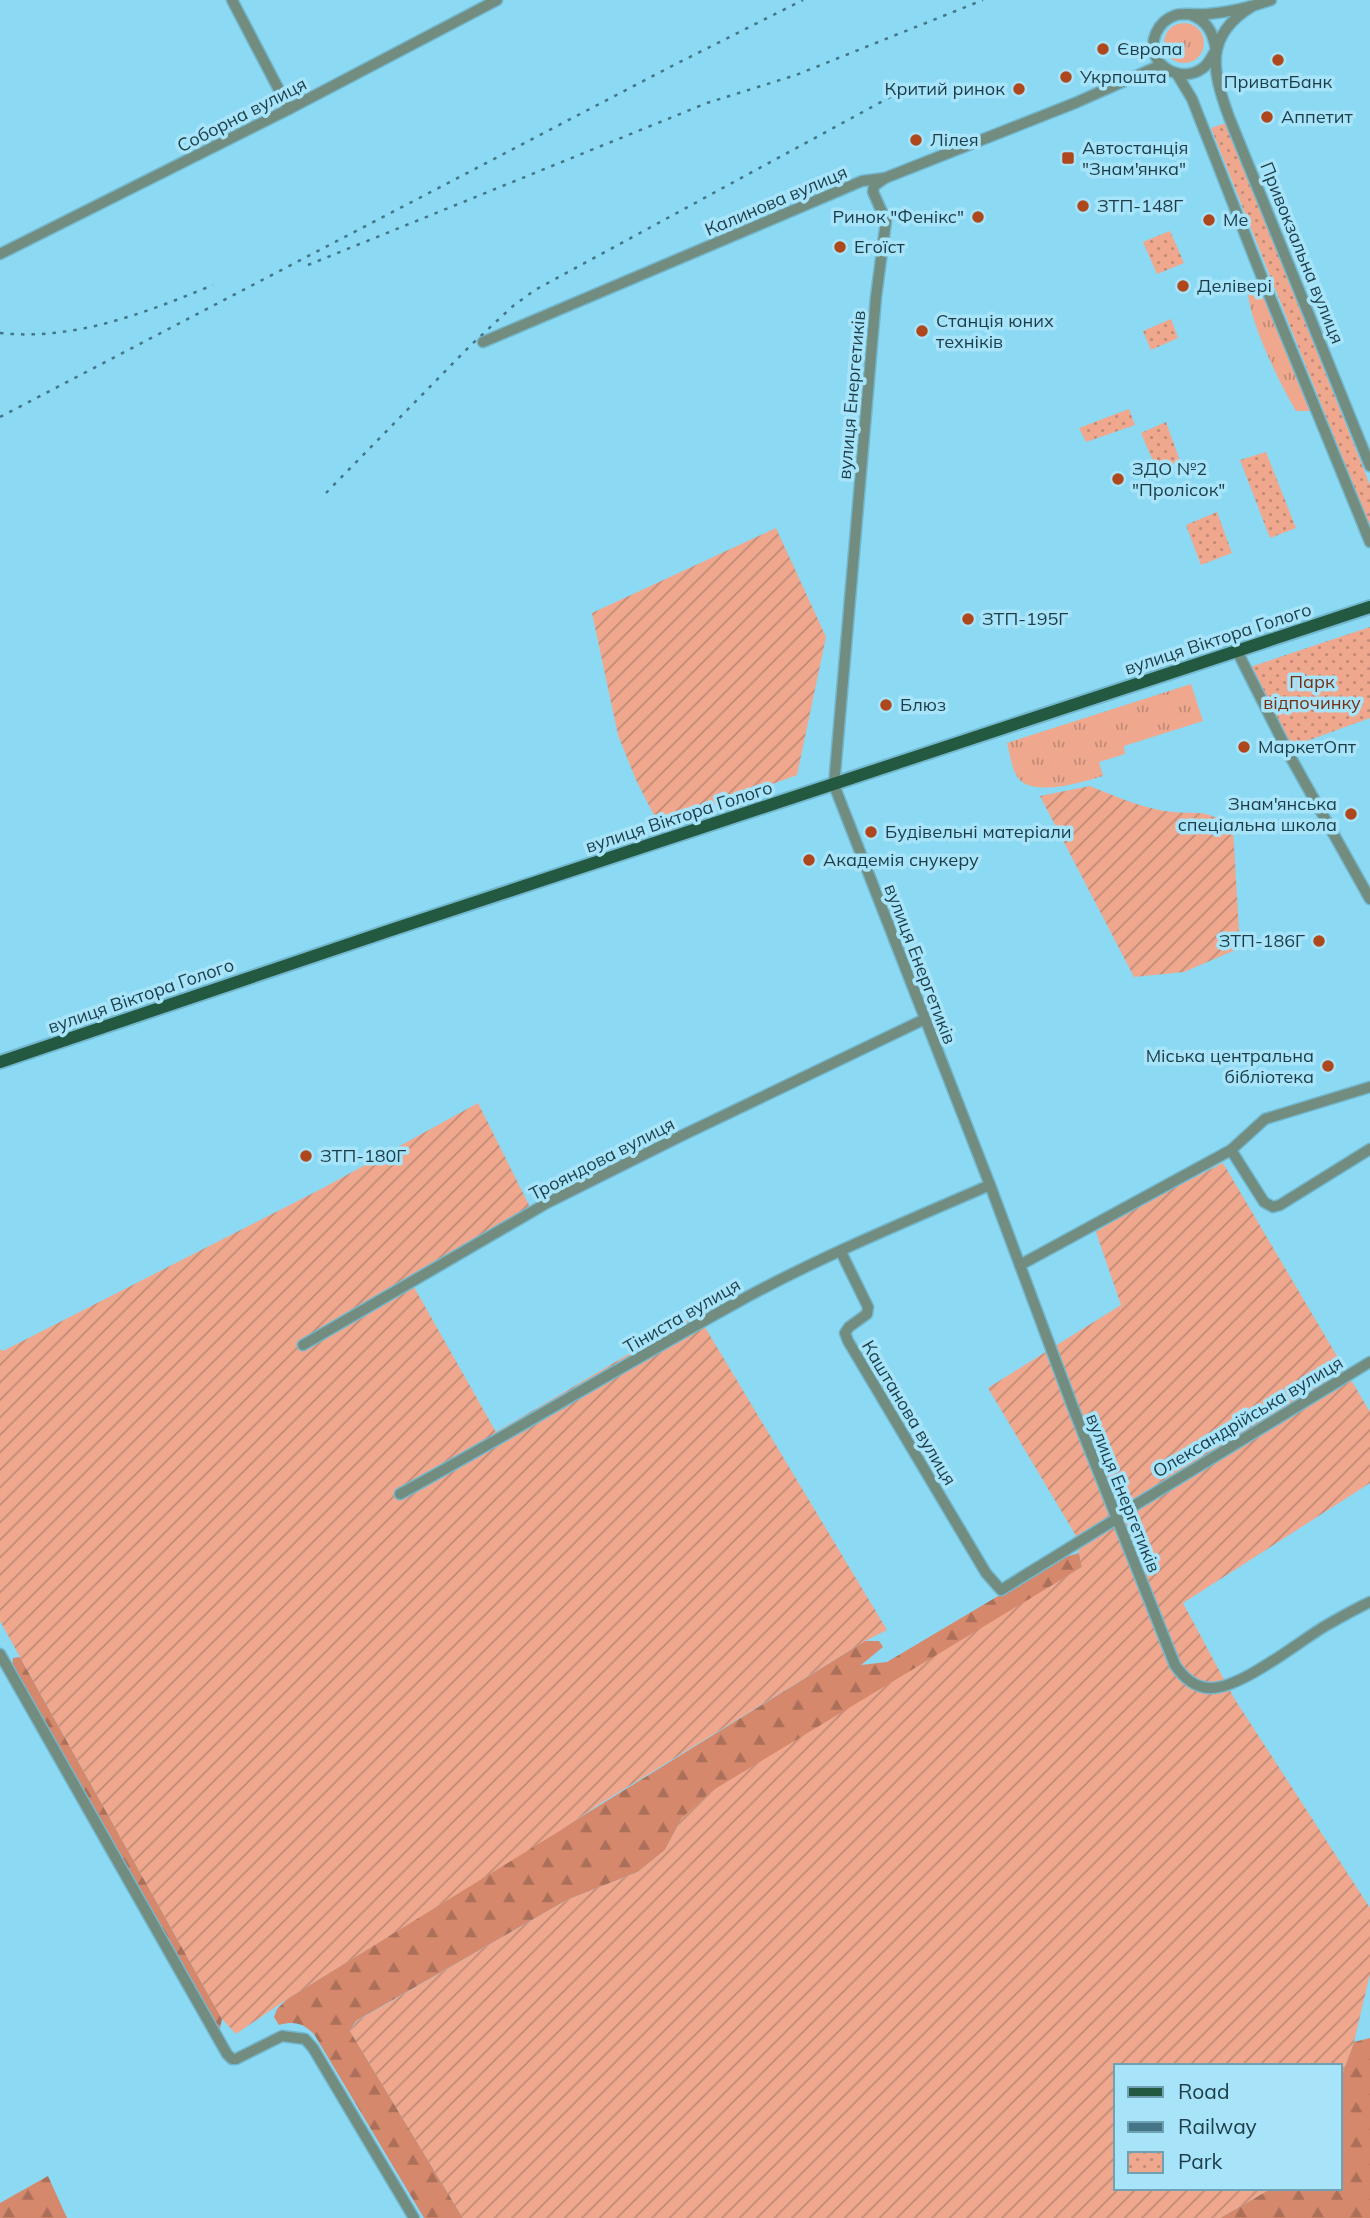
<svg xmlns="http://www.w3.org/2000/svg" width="1370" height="2218" viewBox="0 0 1370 2218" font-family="Mulish,sans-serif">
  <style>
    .grass { fill: url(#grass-tufts) }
    .forest { fill: url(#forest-firs) }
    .park { fill: url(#park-dots) }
    .garden { fill: url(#garden-furrows) }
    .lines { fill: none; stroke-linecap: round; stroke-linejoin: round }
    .minor-casing { stroke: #73b7cd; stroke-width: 13 }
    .major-casing { stroke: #73b7cd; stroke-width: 16 }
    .minor { stroke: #728d7f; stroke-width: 10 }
    .major { stroke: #225940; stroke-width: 12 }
    .rail { stroke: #457687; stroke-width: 2.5; stroke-dasharray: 3.5 7; stroke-linecap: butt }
    .poi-dot { fill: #ae481c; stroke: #a7e4f9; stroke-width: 2.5 }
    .labels { text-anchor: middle; stroke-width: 7; stroke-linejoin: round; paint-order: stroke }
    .poi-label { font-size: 18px; fill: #1d3d48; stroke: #a7e4f9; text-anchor: start }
    .street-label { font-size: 18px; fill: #1d3d48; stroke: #a7e4f9 }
    .park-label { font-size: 18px; fill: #773012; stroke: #a7e4f9 }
  </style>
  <defs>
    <pattern id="grass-tufts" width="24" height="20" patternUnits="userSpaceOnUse" patternTransform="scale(1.75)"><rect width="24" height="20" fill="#efa88e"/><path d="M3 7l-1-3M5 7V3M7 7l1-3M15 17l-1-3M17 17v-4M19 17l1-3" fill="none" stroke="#c18a76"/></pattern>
    <pattern id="forest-firs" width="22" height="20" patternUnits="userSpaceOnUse" patternTransform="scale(1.75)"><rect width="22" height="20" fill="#d5886b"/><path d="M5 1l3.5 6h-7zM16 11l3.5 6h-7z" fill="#ac705a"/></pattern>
    <pattern id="park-dots" width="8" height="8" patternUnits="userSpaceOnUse" patternTransform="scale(1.75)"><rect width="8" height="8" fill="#efa88e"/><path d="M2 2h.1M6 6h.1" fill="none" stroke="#c18a76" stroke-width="1.8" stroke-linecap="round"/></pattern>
    <pattern id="garden-furrows" width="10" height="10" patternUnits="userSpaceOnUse" patternTransform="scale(1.75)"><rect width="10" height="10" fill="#efa88e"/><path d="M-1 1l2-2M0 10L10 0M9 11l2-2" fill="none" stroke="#c18a76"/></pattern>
  </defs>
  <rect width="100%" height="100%" fill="#8bd9f3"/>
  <g class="grass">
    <circle cx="1184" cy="43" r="20"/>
    <path d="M1257,281L1313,411H1296C1281,387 1246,315 1248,288Z"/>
    <path d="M1191,684L1203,721L1124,746L1125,754L1099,762L1103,776C1083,782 1035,797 1019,779C1012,771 1010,754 1007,743Z"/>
  </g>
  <g class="forest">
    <path d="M1079,1553L1082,1567L682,1818L665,1850L638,1872L567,1900L356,2021L350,2031L463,2218H424L314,2034C302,2023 295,2021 279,2025L274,2017L277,2009L287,1999L865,1641H879L883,1647L861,1665L887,1662L1062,1558Z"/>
    <path d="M20,1657L222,2019L220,2028H214L12,1668L13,1658Z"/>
    <path d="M1370,2038V2218H1220L1272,2188H1340V2080L1354,2042Z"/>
    <path d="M48,2176L67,2218H0V2203Z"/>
  </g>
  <g class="park">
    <path d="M1226,123L1370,485V527L1211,128Z"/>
    <path d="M1170,231L1184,263L1157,274L1143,242Z"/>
    <path d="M1171,319L1178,338L1151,350L1143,331Z"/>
    <path d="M1129,409L1135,425L1086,442L1079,428Z"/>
    <path d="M1166,422L1180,461L1157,470L1141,433Z"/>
    <path d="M1266,452L1296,528L1270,538L1240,460Z"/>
    <path d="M1217,512L1232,553L1201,565L1186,525Z"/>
    <path d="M1370,627V718L1290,747L1250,667Z"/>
  </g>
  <g class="garden">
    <path d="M776,528L826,637L797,775L659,825L636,780L618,735L592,613Z"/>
    <path d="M1090,786C1114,796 1140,807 1165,811C1198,816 1202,806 1233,828L1240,948L1184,972L1134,977L1040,796Z"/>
    <path d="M478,1103L535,1217L414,1287L496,1432L697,1314L887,1630L865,1641L598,1805L561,1830L287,1999L236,2034L222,2019L0,1621V1349L3,1351L325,1187Z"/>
    <path d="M1223,1163L1370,1412V1483L1183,1603L1234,1698L1370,1908V1974L1354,2042L1340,2080V2066H1116V2188H1272L1220,2218H463L350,2031L357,2021L567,1900L638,1872L665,1850L682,1818L710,1792L1082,1567L1075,1534L988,1388L1121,1305L1096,1232L1123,1214Z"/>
  </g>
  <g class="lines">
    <defs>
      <g id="minor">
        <path d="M232,0L289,109"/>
        <path d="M1251,7C1204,36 1212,71 1229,117L1370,466"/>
        <path d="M1189,14C1207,20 1213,32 1216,50C1212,56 1209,64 1203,68C1179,86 1143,62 1156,33C1160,24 1167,18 1176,15C1186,13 1198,15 1208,14C1230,12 1251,7 1271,0"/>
        <path d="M1177,74L1192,99L1261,275L1370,542"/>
        <path d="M885,178L874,186L873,192L886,221L876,297L834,785L990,1185L1072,1405L1175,1665C1183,1677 1194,1687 1209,1688C1240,1690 1299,1641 1327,1625C1341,1617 1355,1609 1370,1602"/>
        <path d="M0,254L289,109L497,0"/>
        <path d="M483,342L862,181L885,178L1075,103L1161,65"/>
        <path d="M1237,651L1291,758L1370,899"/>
        <path d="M1231,1150L1264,1202L1273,1207L1280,1205L1370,1149"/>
        <path d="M841,1252L868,1307L867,1314L849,1327L845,1333L848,1341L986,1573L1001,1590L1116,1519L1127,1510L1370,1362"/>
        <path d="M1020,1265L1231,1150L1265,1119L1370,1087"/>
        <path d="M303,1345L547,1203L683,1135L925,1019"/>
        <path d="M400,1494C513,1432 623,1365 736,1303C817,1258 905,1222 990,1185"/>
        <path d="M0,1654L227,2054L232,2059H236L282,2036L305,2039L313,2048L414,2218"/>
      </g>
      <path id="major" d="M0,1062L394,929L1370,607"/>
    </defs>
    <use href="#minor" class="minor-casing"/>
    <use href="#major" class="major-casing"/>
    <use href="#minor" class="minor"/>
    <use href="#major" class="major"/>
    <g class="rail">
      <path d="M308,265L707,103L796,75L983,0"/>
      <path d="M0,333C74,341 145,313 213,285"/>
      <path d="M0,417L672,66L803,0"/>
      <path d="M326,493L471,345L513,306L535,290L905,89"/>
    </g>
  </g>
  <g class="poi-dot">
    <circle cx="1103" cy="49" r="7"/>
    <circle cx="1278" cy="60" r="7"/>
    <circle cx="1066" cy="77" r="7"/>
    <circle cx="1019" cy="89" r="7"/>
    <circle cx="1267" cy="117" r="7"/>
    <circle cx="916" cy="140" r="7"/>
    <rect x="1061" y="151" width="14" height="14" rx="3.5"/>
    <circle cx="1083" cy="206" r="7"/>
    <circle cx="978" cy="217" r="7"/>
    <circle cx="1209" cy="220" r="7"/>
    <circle cx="840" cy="247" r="7"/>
    <circle cx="1183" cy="286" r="7"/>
    <circle cx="922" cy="331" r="7"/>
    <circle cx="1118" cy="479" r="7"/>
    <circle cx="968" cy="619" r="7"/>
    <circle cx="886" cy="705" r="7"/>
    <circle cx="1244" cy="747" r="7"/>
    <circle cx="1351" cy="814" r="7"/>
    <circle cx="871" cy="832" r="7"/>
    <circle cx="809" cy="860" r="7"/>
    <circle cx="1319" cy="941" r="7"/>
    <circle cx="1328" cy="1066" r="7"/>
    <circle cx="306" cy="1156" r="7"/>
  </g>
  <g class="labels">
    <g class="poi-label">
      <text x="1117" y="55">Європа</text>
      <text x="1080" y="83">Укрпошта</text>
      <text x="1278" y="88" text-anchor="middle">ПриватБанк</text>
      <text x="1005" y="95" text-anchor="end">Критий ринок</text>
      <text x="1281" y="123">Аппетит</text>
      <text x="930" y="146">Лілея</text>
      <text x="1082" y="154">Автостанція<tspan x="1082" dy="21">"Знам'янка"</tspan></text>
      <text x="1097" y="212">ЗТП-148Г</text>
      <text x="964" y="223" text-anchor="end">Ринок "Фенікс"</text>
      <text x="1223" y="226">Me</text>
      <text x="854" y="253">Егоїст</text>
      <text x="1197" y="292">Делівері</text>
      <text x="936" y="327">Станція юних<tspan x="936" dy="21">техніків</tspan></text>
      <text x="1132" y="475">ЗДО №2<tspan x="1132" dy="21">"Пролісок"</tspan></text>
      <text x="982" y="625">ЗТП-195Г</text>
      <text x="900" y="711">Блюз</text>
      <text x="1258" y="753">МаркетОпт</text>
      <text x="1337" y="810" text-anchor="end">Знам'янська<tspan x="1337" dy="21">спеціальна школа</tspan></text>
      <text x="885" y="838">Будівельні матеріали</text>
      <text x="823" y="866">Академія снукеру</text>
      <text x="1305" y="947" text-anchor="end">ЗТП-186Г</text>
      <text x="1314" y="1062" text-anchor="end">Міська центральна<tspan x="1314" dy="21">бібліотека</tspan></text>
      <text x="320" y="1162">ЗТП-180Г</text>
    </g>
    <g class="street-label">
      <text transform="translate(242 115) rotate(-27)" y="6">Соборна вулиця</text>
      <text transform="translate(776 201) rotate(-23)" y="6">Калинова вулиця</text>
      <text transform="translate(1302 253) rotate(68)" y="6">Привокзальна вулиця</text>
      <text transform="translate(852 395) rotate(-85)" y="6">вулиця Енергетиків</text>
      <text transform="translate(1218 639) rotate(-18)" y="6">вулиця Віктора Голого</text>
      <text transform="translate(679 817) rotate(-18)" y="6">вулиця Віктора Голого</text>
      <text transform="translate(920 964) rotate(69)" y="6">вулиця Енергетиків</text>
      <text transform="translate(141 996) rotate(-19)" y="6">вулиця Віктора Голого</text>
      <text transform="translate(602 1159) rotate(-27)" y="6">Трояндова вулиця</text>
      <text transform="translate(682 1316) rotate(-30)" y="6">Тіниста вулиця</text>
      <text transform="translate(909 1413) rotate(59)" y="6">Каштанова вулиця</text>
      <text transform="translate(1248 1417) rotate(-31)" y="6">Олександрійська вулиця</text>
      <text transform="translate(1123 1493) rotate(68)" y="6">вулиця Енергетиків</text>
    </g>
    <g class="park-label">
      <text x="1312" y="688">Парк<tspan x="1312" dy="21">відпочинку</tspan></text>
    </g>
  </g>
  <rect x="1114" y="2064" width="228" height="126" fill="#a7e4f9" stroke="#70a1b2" stroke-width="2"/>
  <rect x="1128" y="2087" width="35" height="10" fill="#225940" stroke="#70a1b2" stroke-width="2"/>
  <text x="1178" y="2099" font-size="21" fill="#1d3d48">Road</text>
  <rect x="1128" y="2122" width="35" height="10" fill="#457687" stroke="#70a1b2" stroke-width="2"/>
  <text x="1178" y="2134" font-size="21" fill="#1d3d48">Railway</text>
  <rect x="1128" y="2152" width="35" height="21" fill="url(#park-dots)" stroke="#70a1b2" stroke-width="2"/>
  <text x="1178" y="2169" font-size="21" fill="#1d3d48">Park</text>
</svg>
